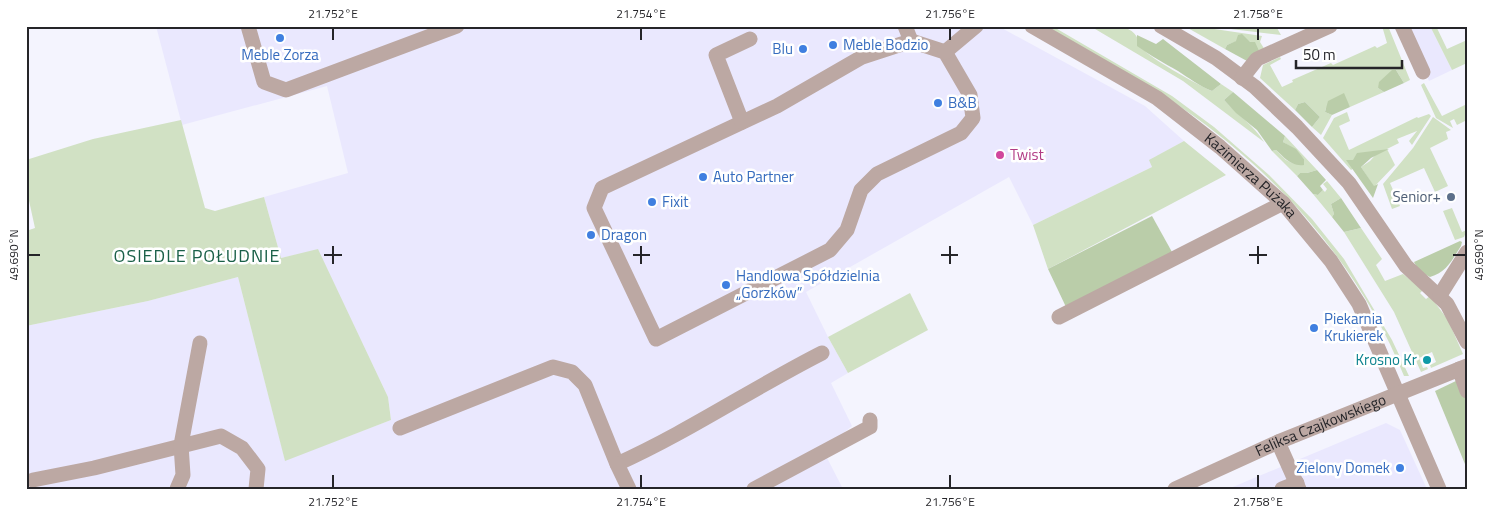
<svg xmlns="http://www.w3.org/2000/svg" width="1493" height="515" viewBox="0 0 1493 515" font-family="'Titillium Web',sans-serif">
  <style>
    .industrial { fill: #eae8fe }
    .green { fill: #d1e1c4 }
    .forest { fill: #bacda9 }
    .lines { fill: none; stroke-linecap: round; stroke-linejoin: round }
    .minor { stroke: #bca8a3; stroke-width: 15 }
    .ticks { fill: none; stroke: #252529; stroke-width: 2 }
    .shop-dot { fill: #3f7fe0; stroke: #fff; stroke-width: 2 }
    .hotel-dot { fill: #d1479c; stroke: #fff; stroke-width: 2 }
    .service-dot { fill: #5c6f8a; stroke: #fff; stroke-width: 2 }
    .culture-dot { fill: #0f9aa8; stroke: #fff; stroke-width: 2 }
    .labels { text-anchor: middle; stroke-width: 5; stroke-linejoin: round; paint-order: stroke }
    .shop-label { font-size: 15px; fill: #366cbe; stroke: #fff; text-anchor: start }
    .hotel-label { font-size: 15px; fill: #b23c85; stroke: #fff; text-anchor: start }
    .street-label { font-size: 15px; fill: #252529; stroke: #fff }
    .service-label { font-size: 15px; fill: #4e5e75; stroke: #fff; text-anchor: end }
    .culture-label { font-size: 15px; fill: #0d838f; stroke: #fff; text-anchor: end }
    .quarter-label { font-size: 18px; letter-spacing: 1px; fill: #1a6048; stroke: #fff }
    .neatline { fill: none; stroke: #252529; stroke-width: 2 }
    .ticks-label { font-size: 12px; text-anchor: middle; fill: #252529 }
  </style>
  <rect width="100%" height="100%" fill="#f4f4fe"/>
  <g class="industrial">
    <path d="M156,26H998L1145,106L1184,141L1150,160L1152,167L1033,225L1009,177L806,292L828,337L848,373L831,383L852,426L823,450L843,489H26V326L148,301L238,277L285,460L391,420L388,397L318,250L281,258L264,197L348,173L327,86L182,125Z"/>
    <path d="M1412,26H1430L1452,70L1429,81L1405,30Z"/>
    <path d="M1386,423L1400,430L1427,489H1228Z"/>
  </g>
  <g class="green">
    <path d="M1045,26H1052L1172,96L1214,127L1269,175L1312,219L1344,259L1392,340L1409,376H1404C1361,268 1279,174 1182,108C1138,78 1090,53 1045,26Z"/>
    <path d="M1090,26C1101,26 1117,23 1128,29C1139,34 1138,44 1146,52C1154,60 1201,87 1212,91L1221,84L1233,92L1224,100C1237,115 1254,125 1264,142L1183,81Z"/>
    <path d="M1194,26L1262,36L1260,42L1265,50L1260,53L1251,42L1237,41L1227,45L1225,49L1186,27Z"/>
    <path d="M1206,26L1268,28L1269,26H1280L1277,28L1281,35Z"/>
    <path d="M1382,26H1388L1410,80L1404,83L1396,70L1378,88L1384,92L1350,107L1345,99L1326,108L1325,112L1332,115L1321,135L1312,127L1320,117L1305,102L1298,104L1295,110L1260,78L1263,65L1280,57L1281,59L1270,65L1282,87L1293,82L1292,80L1331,63L1333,65L1375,46L1377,48L1387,43Z"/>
    <path d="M1430,26H1436L1447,49L1467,40V63L1452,70Z"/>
    <path d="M1424,83L1442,116L1467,104V120L1457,125L1454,119L1450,121L1453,128L1436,118L1421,85Z"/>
    <path d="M1347,112L1350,121L1339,126L1349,150L1417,117L1418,118L1429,114L1431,116L1412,145L1409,141L1417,131L1397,139L1399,143L1387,149L1395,165L1374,187L1361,167L1370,161L1380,150L1351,170L1323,138L1334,118Z"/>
    <path d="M1433,117L1451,130L1446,132L1448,139L1430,148L1448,186L1435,192L1424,168L1390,183L1400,206L1392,209L1383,184L1413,148Z"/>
    <path d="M181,120L205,208L215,211L264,197L281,258L318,249L388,397L391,420L285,461L238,277L148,301L26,326V231L35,228L26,187V160L93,139Z"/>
    <path d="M1285,136L1317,170L1307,173H1300L1297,176L1272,151L1276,150L1286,160L1294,164L1304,159L1296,150L1283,142Z"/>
    <path d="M1184,141L1226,175L1048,269L1033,225L1152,167L1149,160Z"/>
    <path d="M1327,181L1341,198L1331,204L1334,214L1332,217L1313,194L1318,195L1323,190L1325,192L1327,189L1323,184Z"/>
    <path d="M1452,208L1462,232L1467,230L1464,237L1455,240L1443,211Z"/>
    <path d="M1361,228L1382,259L1376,265L1385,281L1403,274L1423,290L1420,293L1426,299L1430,296L1448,320L1463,354L1431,368L1430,365L1436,362L1432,352L1419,358L1423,368L1427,367L1428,369L1421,372L1394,312L1344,232Z"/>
    <path d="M910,293L928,330L848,373L828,337Z"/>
  </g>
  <g class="forest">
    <path d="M1242,34L1250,42H1255L1260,53L1247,61L1225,49L1227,45L1236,41L1238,35Z"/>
    <path d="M1137,35L1156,44L1163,39L1221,84L1212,91C1199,86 1189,78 1178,71C1164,63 1151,56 1137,46Z"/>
    <path d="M1392,70H1396L1404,83L1384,92L1378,88L1379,82Z"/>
    <path d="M1233,92L1285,136L1283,142L1296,149L1304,159V165C1291,167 1284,157 1276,150L1272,151L1257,130L1236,113L1224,100Z"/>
    <path d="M1344,93L1350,107L1332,115L1325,112L1328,101Z"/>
    <path d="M1305,102L1320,117L1312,127L1295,110L1298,104Z"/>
    <path d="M1389,149L1371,158L1361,167L1374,186L1378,184L1373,198L1346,160H1353L1357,153Z"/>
    <path d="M1317,170L1326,180L1320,186L1323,190L1318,195L1313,194L1297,176L1300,173H1307Z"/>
    <path d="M1341,198L1361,228L1344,232L1332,217L1334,214L1331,204Z"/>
    <path d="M1152,216L1172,252L1066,307L1048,269Z"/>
    <path d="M1460,241L1462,242L1461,246C1452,260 1447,272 1430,277C1422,273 1418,270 1414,262Z"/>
    <path d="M1458,380L1467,403V469L1435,391Z"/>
  </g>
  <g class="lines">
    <g class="minor">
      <path d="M248,26L264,82L286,90L457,26"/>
      <path d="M905,26L911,41"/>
      <path id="s1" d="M1032,26L1157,98L1220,147L1283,203L1331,261L1359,304L1439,489"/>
      <path d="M1161,26L1216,58L1255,87L1297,127L1349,183L1406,266L1447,304L1467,342"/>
      <path d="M1402,26L1423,72"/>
      <path d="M911,41L945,52L970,95L973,118L961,133L877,174L861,190L847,230L830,250L656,339L594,208L602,188L777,106L862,57Z"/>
      <path d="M945,52L976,26"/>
      <path d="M1242,78L1257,59L1330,26"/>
      <path d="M742,122L716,55L750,39"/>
      <path d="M1440,295L1467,252"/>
      <path d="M1059,317L1283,203"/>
      <path d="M1459,369L1467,391"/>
      <path d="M400,428L553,367L572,372L585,385L617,464C688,432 753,388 822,353"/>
      <path d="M1278,442L1299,489"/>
      <path d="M617,464L629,489"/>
      <path d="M33,480L94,468L221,436L242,448L258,469L256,489"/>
      <path d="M177,489L183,475L181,445L200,343"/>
      <path d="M754,489L870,427V420"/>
      <path id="s2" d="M1175,489L1278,442L1467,366"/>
      <path d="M1282,489L1297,483"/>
    </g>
  </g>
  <path class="ticks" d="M333,28V40M641,28V40M950,28V40M1258,28V40M333,246V264M641,246V264M950,246V264M1258,246V264M28,255H40M324,255H342M633,255H650M941,255H958M1249,255H1267M1453,255H1466M333,475V488M641,475V488M950,475V488M1258,475V488"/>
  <g class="shop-dot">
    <circle cx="280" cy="38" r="5"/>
    <circle cx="833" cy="45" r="5"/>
    <circle cx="803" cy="49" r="5"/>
    <circle cx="938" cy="103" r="5"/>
    <circle cx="703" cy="177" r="5"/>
    <circle cx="652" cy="202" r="5"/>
    <circle cx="591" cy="235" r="5"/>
    <circle cx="726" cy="285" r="5"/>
    <circle cx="1314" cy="328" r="5"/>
    <circle cx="1400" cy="468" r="5"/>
  </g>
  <circle class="hotel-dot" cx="1000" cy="155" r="5"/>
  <circle class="service-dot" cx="1451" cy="197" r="5"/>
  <circle class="culture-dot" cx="1427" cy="360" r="5"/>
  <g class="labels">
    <g class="shop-label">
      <text x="843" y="50">Meble Bodzio</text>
      <text x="793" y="54" text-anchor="end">Blu</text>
      <text x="280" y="60" text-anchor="middle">Meble Zorza</text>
      <text x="948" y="108">B&amp;B</text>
      <text x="713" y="182">Auto Partner</text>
      <text x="662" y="207">Fixit</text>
      <text x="601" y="240">Dragon</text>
      <text x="736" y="281">Handlowa Spółdzielnia<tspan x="736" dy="17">„Gorzków”</tspan></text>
      <text x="1324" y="324">Piekarnia<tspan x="1324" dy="17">Krukierek</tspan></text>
      <text x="1390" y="473" text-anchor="end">Zielony Domek</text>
    </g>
    <g class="hotel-label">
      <text x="1010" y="160">Twist</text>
    </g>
    <g class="street-label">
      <text dy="5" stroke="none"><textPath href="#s1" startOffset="266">Kazimierza Pużaka</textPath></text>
      <text dy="5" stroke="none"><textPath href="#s2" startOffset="159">Feliksa Czajkowskiego</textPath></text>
    </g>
    <g class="service-label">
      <text x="1441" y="202">Senior+</text>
    </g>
    <g class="culture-label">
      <text x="1417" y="365">Krosno Kr</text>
    </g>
    <g class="quarter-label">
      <text x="197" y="262">OSIEDLE POŁUDNIE</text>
    </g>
  </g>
  <rect width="1493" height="515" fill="none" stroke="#ffffff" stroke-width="55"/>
  <path d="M1296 60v8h106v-8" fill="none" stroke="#252529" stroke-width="2.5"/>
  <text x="1303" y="60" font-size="15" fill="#252529" stroke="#ffffff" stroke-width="4" paint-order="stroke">50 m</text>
  <rect x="28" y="28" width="1438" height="460" class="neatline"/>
  <g class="ticks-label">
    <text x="333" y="18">21.752°E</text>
    <text x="641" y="18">21.754°E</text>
    <text x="950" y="18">21.756°E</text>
    <text x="1258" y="18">21.758°E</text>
    <text transform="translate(14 255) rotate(-90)" y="4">49.690°N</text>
    <text transform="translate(1479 255) rotate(-90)" y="4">49.690°N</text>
    <text x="333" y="506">21.752°E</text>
    <text x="641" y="506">21.754°E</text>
    <text x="950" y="506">21.756°E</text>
    <text x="1258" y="506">21.758°E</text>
  </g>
</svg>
